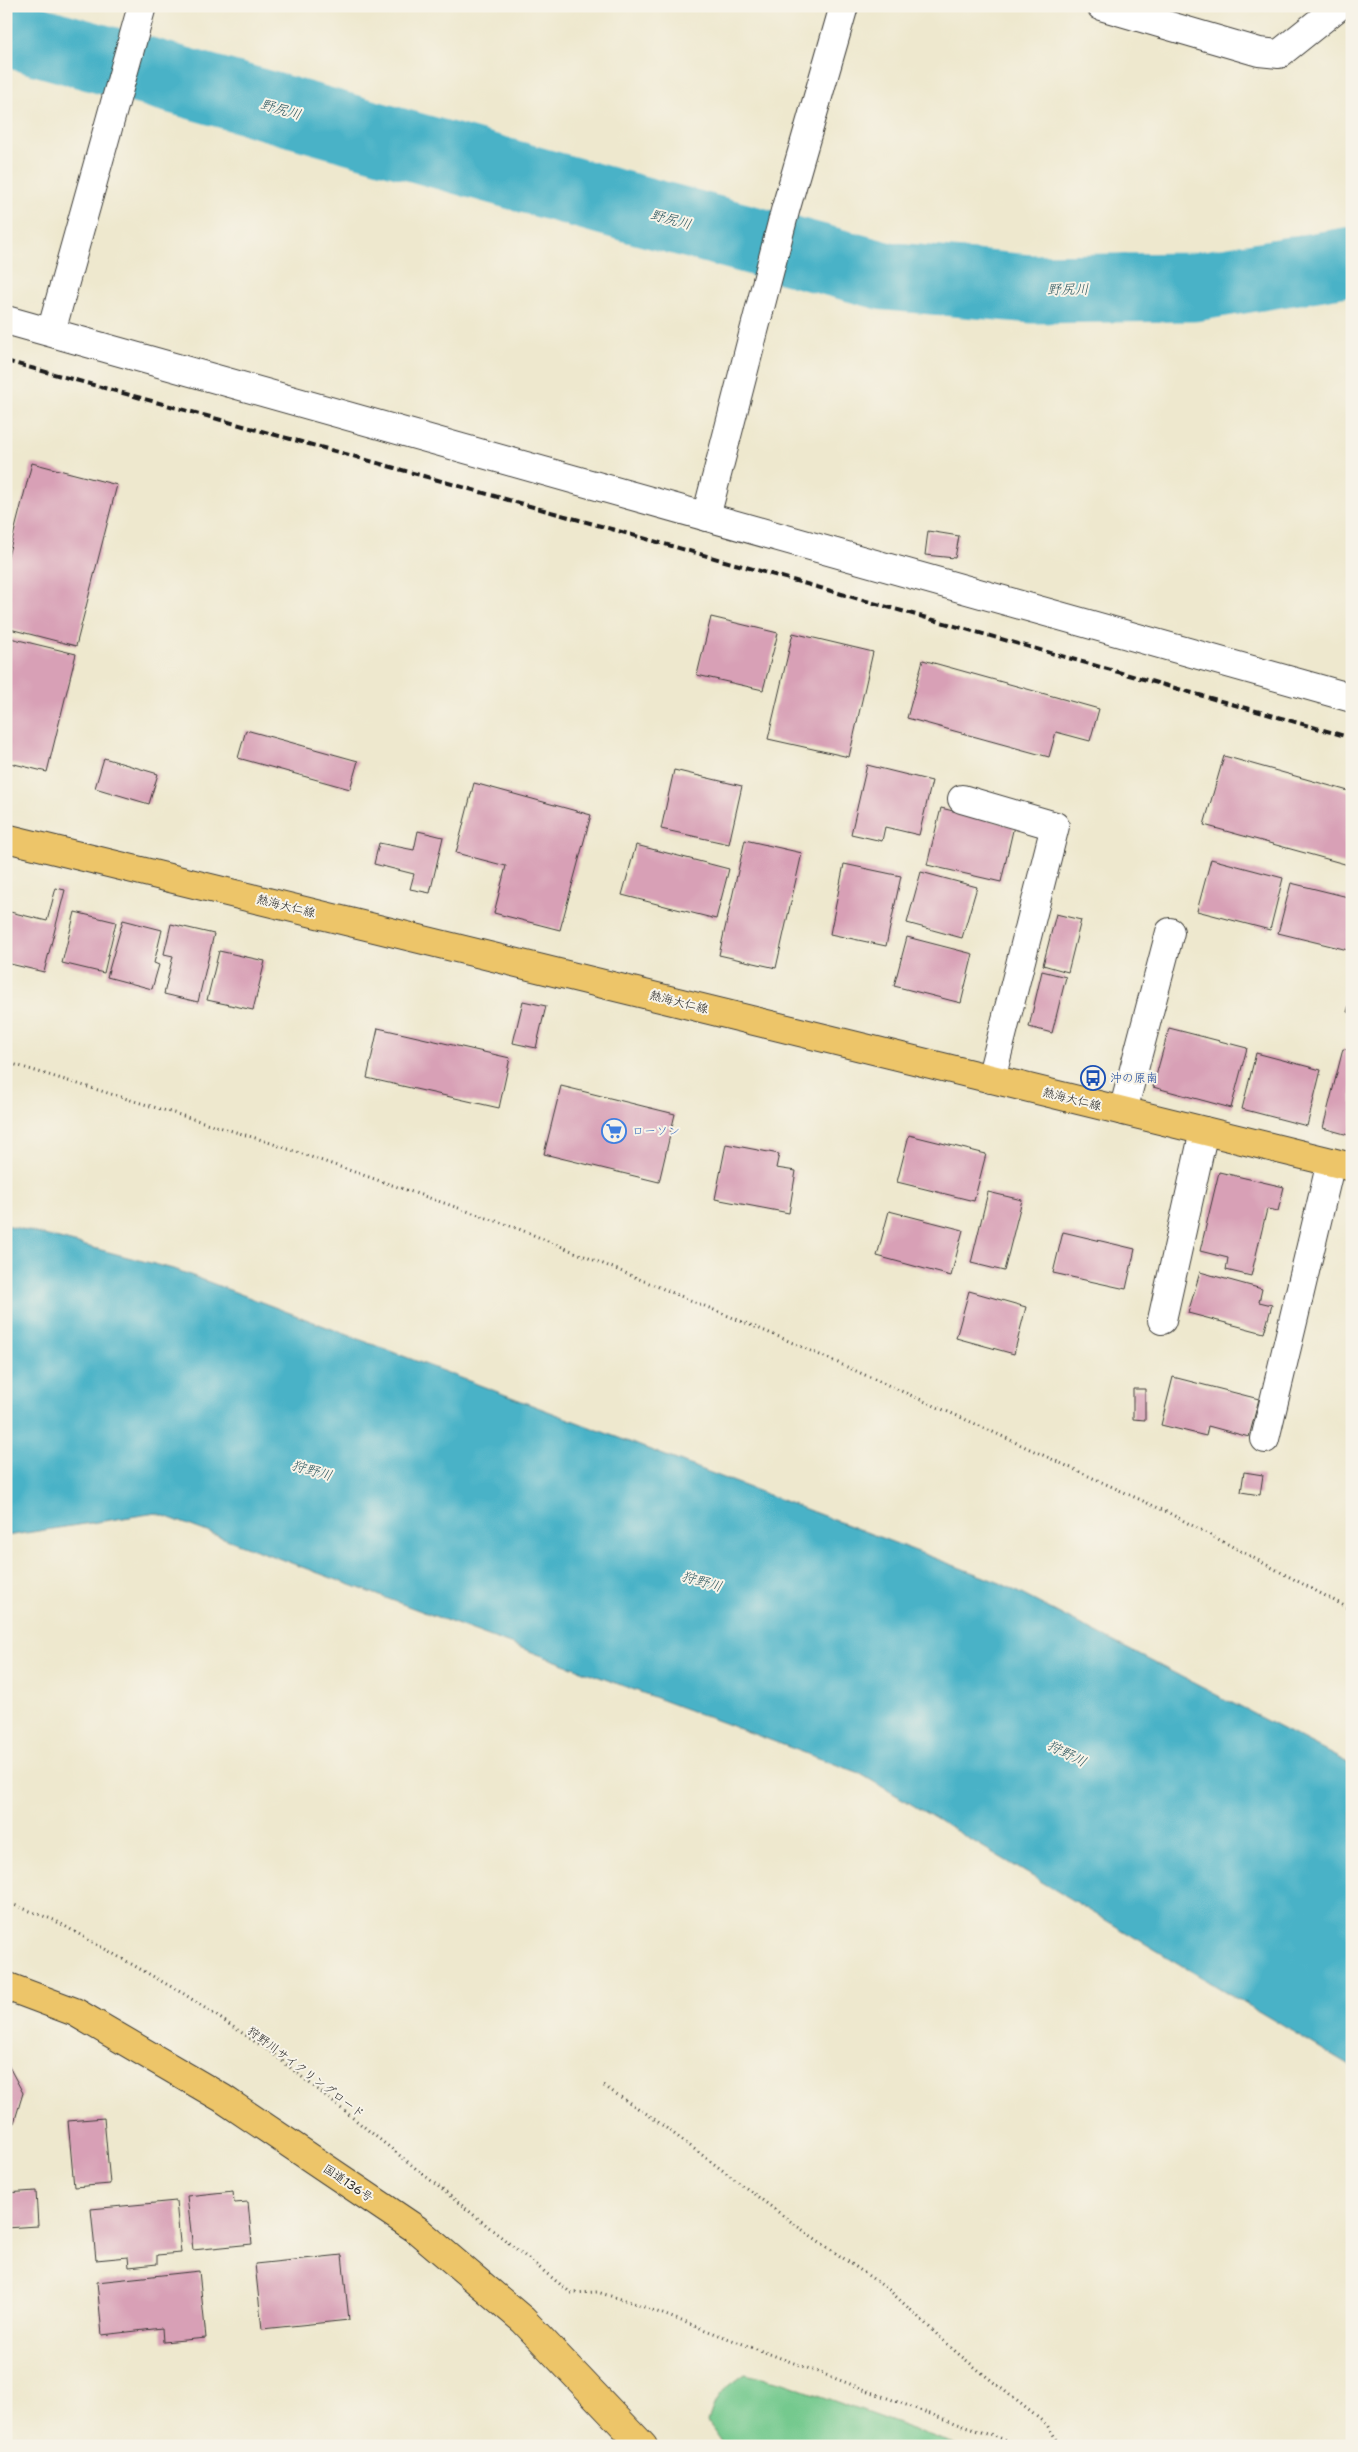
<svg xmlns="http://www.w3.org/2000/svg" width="1358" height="2452" viewBox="0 0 1358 2452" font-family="'Shantell Sans','Klee One',sans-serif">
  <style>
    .green { fill: #74c98e; stroke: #487255 }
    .water { fill: #48b2c7; stroke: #326772 }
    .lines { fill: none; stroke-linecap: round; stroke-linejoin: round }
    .river { stroke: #48b2c7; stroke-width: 69 }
    .building { fill: #d8a0b6 }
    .minor-casing { stroke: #3c3b37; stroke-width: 30 }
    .primary-casing { stroke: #3c3b37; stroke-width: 30 }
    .trunk-casing { stroke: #3c3b37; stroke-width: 30 }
    .path { stroke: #3c3b37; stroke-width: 3; stroke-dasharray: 1 4; stroke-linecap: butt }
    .minor { stroke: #fff; stroke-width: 28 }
    .primary { stroke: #edc569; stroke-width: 28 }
    .trunk { stroke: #edc569; stroke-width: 28 }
    .rail { stroke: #1c1c1c; stroke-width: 4; stroke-dasharray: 8 4; stroke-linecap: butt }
    .labels { text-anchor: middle; stroke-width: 4; stroke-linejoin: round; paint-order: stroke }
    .street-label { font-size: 12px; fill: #1c1c1c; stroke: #f7f3e8 }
    .transit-label { font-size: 12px; fill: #164399; stroke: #f7f3e8; text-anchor: start }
    .shop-label { font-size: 12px; fill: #366cbe; stroke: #f7f3e8; text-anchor: start }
    .water-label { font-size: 14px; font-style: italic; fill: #2e5860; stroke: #f7f3e8 }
  </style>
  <rect width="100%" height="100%" fill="#f7f3e8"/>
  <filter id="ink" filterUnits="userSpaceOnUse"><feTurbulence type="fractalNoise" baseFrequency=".02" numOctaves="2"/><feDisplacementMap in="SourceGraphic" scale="10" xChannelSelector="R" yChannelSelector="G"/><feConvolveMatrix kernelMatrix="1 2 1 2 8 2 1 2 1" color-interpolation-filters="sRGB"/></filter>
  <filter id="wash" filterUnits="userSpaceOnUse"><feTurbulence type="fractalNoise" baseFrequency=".0096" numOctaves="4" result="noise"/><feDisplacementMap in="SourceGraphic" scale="20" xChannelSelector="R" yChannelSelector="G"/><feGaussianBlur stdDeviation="1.12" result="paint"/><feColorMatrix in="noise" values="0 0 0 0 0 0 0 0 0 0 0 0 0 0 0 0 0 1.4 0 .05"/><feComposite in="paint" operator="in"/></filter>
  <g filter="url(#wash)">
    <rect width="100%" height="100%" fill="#eee8ce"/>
    <path class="green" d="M745,2374L781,2382L960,2446H725L708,2422C716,2394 722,2391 745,2374Z"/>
    <path class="water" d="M6,1225L177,1270L1000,1583L1352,1765V2067L859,1773L156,1513L6,1536Z"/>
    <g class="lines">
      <path class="river" d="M6,32L613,203L885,276L1031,289L1194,287L1352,261"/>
    </g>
    <g id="blocks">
      <g class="building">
        <path d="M32,463L117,485L76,646L6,628V564Z"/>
        <path d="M928,531L959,536L955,558L925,555Z"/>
        <path d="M711,617L778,633L763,690L697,675Z"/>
        <path d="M793,633L873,652L849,757L768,739Z"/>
        <path d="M6,637L76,654L47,772L6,762Z"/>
        <path d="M923,660L1099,709L1090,741L1056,732L1049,757L907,718Z"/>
        <path d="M246,730L358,761L350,789L238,758Z"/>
        <path d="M1224,756L1352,792V866L1204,825Z"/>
        <path d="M104,758L158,774L149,804L95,788Z"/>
        <path d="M867,765L932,781L919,835L885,827L882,841L851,834Z"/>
        <path d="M674,770L742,786L729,844L661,829Z"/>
        <path d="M474,783L591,815L560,930L494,913L506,866L456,853Z"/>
        <path d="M941,808L1014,826L1001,882L927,865Z"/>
        <path d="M418,831L443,837L430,893L410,889L414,874L374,864L379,843L414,850Z"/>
        <path d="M745,840L802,853L776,968L719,955Z"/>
        <path d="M636,845L729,869L716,919L622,895Z"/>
        <path d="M1211,859L1283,878L1270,930L1197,911Z"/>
        <path d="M844,864L901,876L886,946L830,934Z"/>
        <path d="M921,872L977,887L962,938L907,923Z"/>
        <path d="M1291,883L1352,898V951L1278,933Z"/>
        <path d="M56,888L65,890L44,972L6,963V911L47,921Z"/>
        <path d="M75,912L116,922L104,973L62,963Z"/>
        <path d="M1056,914L1081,920L1068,972L1043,965Z"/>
        <path d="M123,920L162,930L154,963L159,965L152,989L107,977Z"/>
        <path d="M171,924L214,934L198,1002L164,994L173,956L164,954Z"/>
        <path d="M907,937L973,954L961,1003L894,986Z"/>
        <path d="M219,951L265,961L253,1010L207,1000Z"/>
        <path d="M1042,971L1066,977L1052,1033L1029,1027Z"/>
        <path d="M1351,998H1352V1013L1347,1012Z"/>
        <path d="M523,1001L546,1006L536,1048L513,1043Z"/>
        <path d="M378,1028L510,1058L499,1108L367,1078Z"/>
        <path d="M1169,1028L1247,1048L1231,1108L1153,1087Z"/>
        <path d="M1343,1049L1352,1051V1136L1323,1128Z"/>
        <path d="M1256,1053L1321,1070L1307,1126L1242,1109Z"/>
        <path d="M561,1086L675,1114L659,1182L544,1154Z"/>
        <path d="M909,1135L986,1154L974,1201L897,1182Z"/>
        <path d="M726,1144L779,1154L776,1168L796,1171L789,1213L715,1199Z"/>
        <path d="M1219,1172L1284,1187L1278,1211L1267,1209L1251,1276L1226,1270L1228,1258L1200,1251Z"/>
        <path d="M988,1192L1022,1200L1004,1271L971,1263Z"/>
        <path d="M889,1211L963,1230L951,1276L877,1256Z"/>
        <path d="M1063,1232L1135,1249L1126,1289L1053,1273Z"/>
        <path d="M1200,1272L1262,1289L1259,1302L1272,1305L1264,1333L1188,1313Z"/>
        <path d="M969,1291L1026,1307L1014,1354L956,1338Z"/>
        <path d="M1173,1377L1259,1399L1249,1437L1208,1426L1206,1436L1161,1425Z"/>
        <path d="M1133,1389H1145V1420L1133,1419Z"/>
        <path d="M1244,1472L1263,1475L1260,1495L1241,1492Z"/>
        <path d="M6,2061L23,2093L14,2123L6,2127Z"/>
        <path d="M104,2118L110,2184L74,2187L68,2121Z"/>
        <path d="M36,2191L38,2226L6,2228V2193Z"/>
        <path d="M233,2191L234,2203L248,2202L252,2244L193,2250L187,2196Z"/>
        <path d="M176,2201L181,2253L157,2255V2264L129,2267L128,2257L96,2260L91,2209Z"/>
        <path d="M342,2255L349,2320L262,2329L255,2264Z"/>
        <path d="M199,2271L206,2338L163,2342L162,2328L102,2335L97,2282Z"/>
      </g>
    </g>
  </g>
  <g filter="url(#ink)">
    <use href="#blocks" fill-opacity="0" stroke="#3c3b37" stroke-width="1"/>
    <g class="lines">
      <defs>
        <g id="minor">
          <path d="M1101,6L1259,52L1279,54L1339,6"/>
          <path d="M6,320L1352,698"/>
          <path d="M51,332L142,6"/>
          <path d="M706,517L785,211L844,6"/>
          <path d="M962,799L1055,826L991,1079"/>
          <path d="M1123,1111L1170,932"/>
          <path d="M1162,1320L1204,1131"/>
          <path d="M1265,1439L1331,1162"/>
        </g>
        <path id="primary" d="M6,838L1352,1167"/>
        <path id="trunk" d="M6,1986L75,2012L222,2098L416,2229L523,2320L643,2446"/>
      </defs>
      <use href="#minor" class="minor-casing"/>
      <use href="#primary" class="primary-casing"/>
      <use href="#trunk" class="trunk-casing"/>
      <g class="path">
        <path d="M6,1062L262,1140L519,1229L784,1339L971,1422L1167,1512L1352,1610"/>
        <path d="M6,1902L54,1920L184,1994L272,2053L571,2293L597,2292L628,2301L965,2427L1025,2446"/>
        <path d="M604,2086L650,2116L794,2224L889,2290L956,2352L1047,2425L1061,2446"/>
      </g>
      <use href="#minor" class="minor"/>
      <use href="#primary" class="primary"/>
      <use href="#trunk" class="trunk"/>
      <path class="rail" d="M6,361L349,455L1352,738"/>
    </g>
  </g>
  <defs>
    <symbol id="bus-ring" viewBox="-11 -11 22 22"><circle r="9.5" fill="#f7f3e8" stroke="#1a4fb4" stroke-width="1.5"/><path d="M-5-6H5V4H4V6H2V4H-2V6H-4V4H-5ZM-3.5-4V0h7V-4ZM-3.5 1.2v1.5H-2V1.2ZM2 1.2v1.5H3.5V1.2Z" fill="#1a4fb4"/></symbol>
    <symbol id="supermarket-ring" viewBox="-11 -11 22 22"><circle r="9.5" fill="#f7f3e8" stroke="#3f7fe0" stroke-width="1.5"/><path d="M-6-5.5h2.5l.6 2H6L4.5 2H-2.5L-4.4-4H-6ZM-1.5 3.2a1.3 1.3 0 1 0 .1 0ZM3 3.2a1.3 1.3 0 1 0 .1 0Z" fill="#3f7fe0"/></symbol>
  </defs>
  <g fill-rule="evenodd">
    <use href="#bus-ring" x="1079" y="1064" width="28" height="28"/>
    <use href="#supermarket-ring" x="600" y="1117" width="28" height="28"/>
  </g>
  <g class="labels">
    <g class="street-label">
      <text transform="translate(286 906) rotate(14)" y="4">熱海大仁線</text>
      <text transform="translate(679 1002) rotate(14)" y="4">熱海大仁線</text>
      <text transform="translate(1072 1099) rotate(14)" y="4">熱海大仁線</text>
      <text transform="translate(306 2072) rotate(37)" y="4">狩野川サイクリングロード</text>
      <text transform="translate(348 2183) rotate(34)" y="4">国道136号</text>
    </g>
    <g class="transit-label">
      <text x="1110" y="1082">沖の原南</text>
    </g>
    <g class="shop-label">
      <text x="632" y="1135">ローソン</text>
    </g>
    <g class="water-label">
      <text transform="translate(281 109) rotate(16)" y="5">野尻川</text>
      <text transform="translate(671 219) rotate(15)" y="5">野尻川</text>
      <text transform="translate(1068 289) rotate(-1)" y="5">野尻川</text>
      <text transform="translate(312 1470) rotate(16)" y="5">狩野川</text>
      <text transform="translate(702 1581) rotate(16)" y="5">狩野川</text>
      <text transform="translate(1067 1753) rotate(27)" y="5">狩野川</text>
    </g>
  </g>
  <rect width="1358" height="2452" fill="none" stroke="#f7f3e8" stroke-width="25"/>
</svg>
